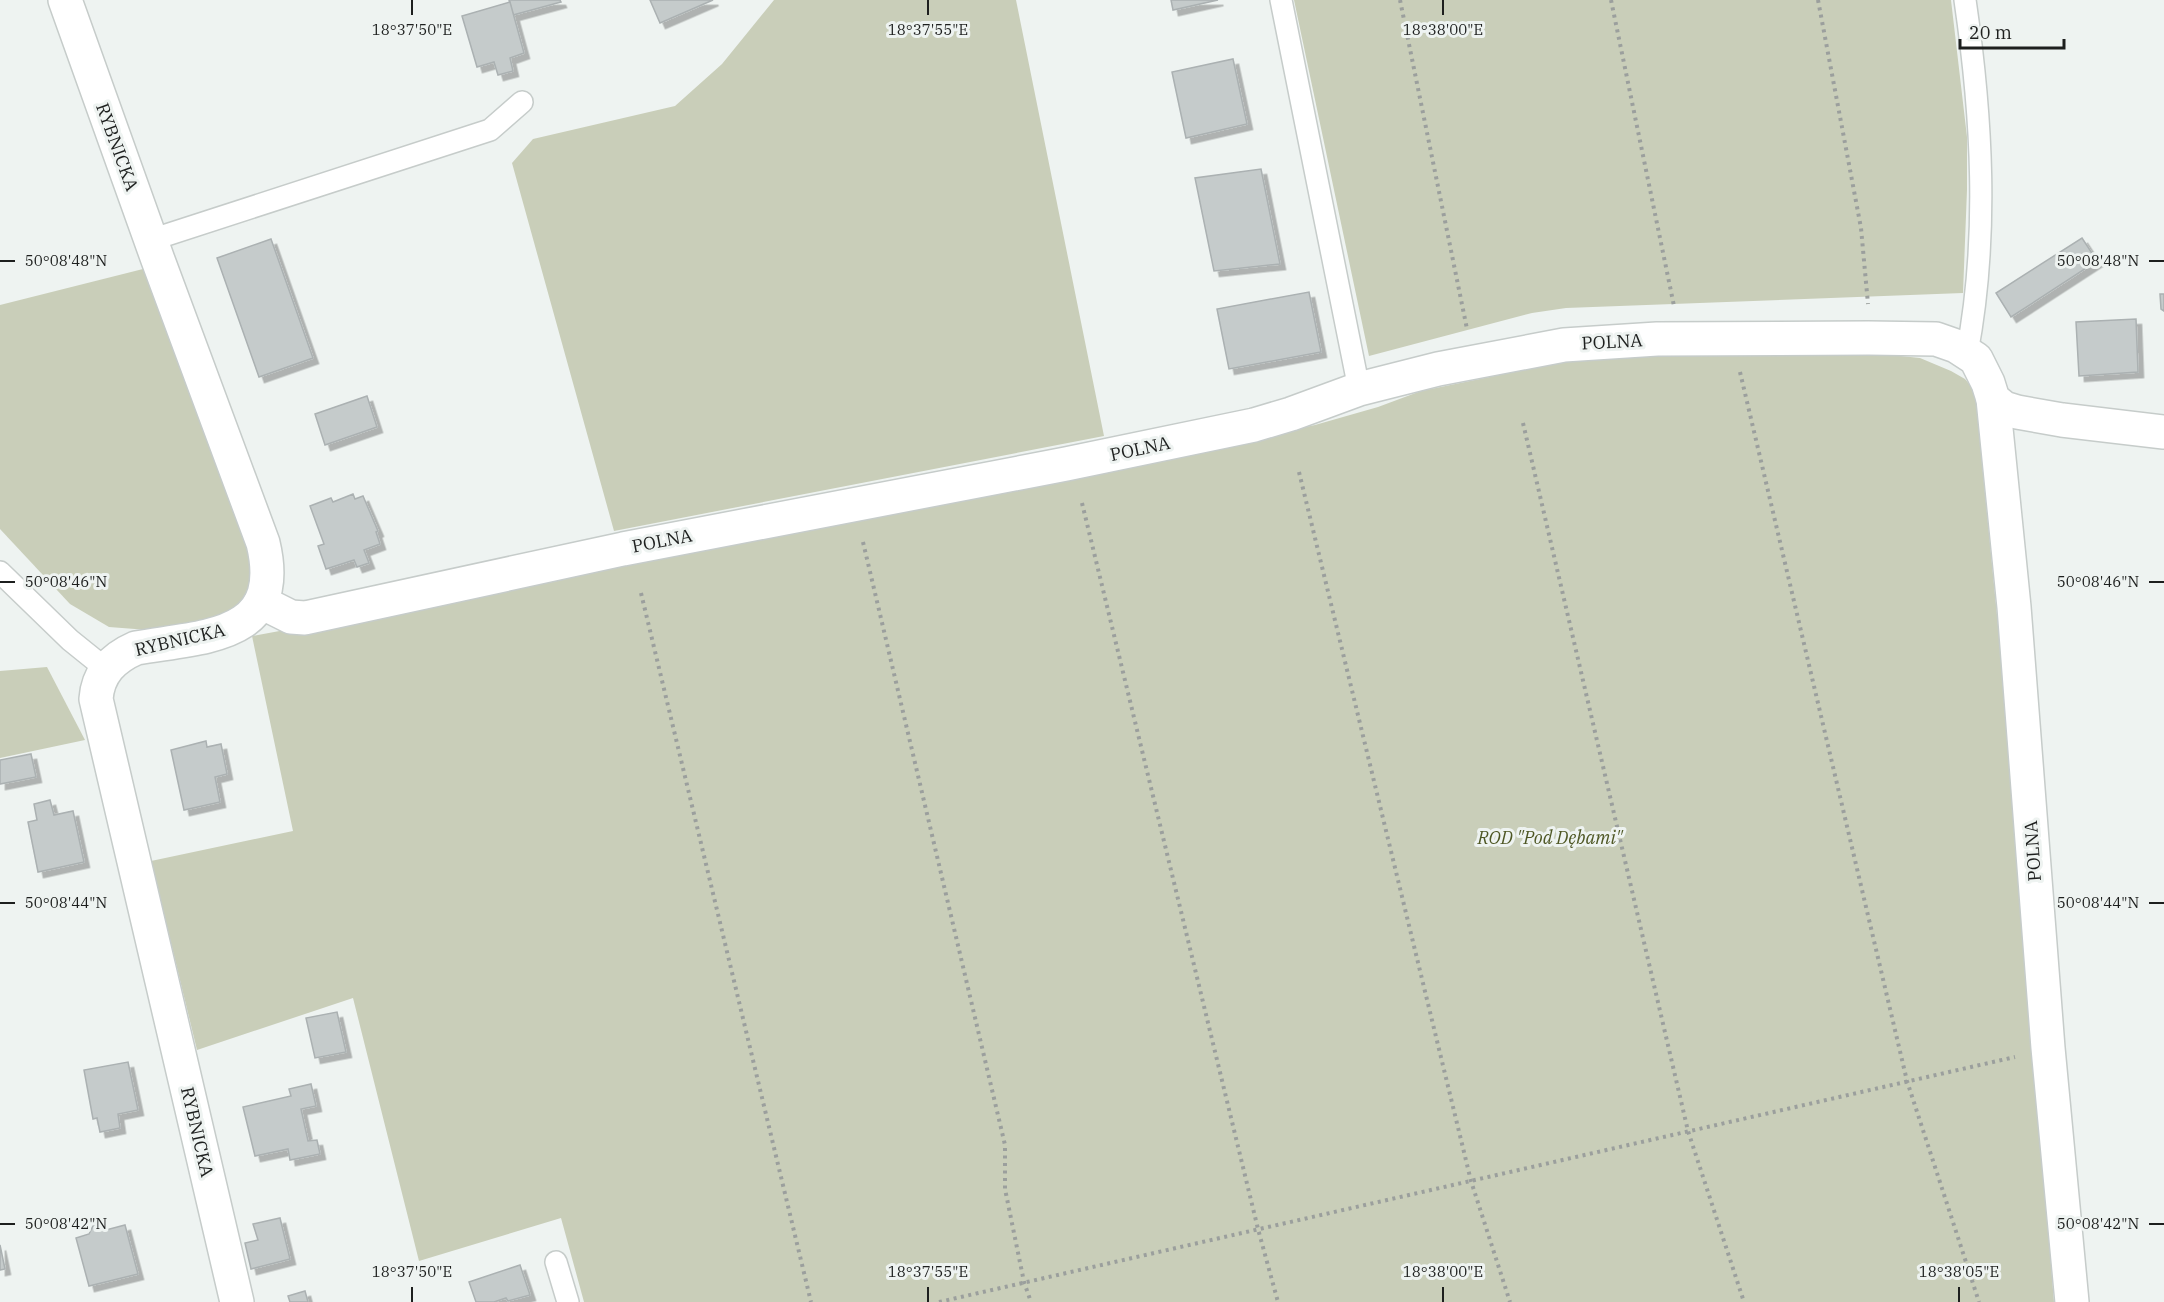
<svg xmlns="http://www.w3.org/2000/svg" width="2164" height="1302" viewBox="0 0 2164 1302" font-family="'IBM Plex Serif',serif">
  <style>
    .green { fill: #c9ceb9 }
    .building { fill: #c5cbcb; stroke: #abb1b2; stroke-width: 1.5; filter: url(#shadow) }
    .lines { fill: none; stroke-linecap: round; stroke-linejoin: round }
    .lane-casing { stroke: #c6ccca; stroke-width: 24 }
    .street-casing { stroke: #c6ccca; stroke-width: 36 }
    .secondary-casing { stroke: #c6ccca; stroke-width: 36 }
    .path { stroke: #9b9f9d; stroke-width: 4; stroke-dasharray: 3 4.5; stroke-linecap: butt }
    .lane { stroke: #fff; stroke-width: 21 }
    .street { stroke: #fff; stroke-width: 33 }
    .secondary { stroke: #fff; stroke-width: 33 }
    .ticks { fill: none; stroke: #1d1f1e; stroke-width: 2 }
    .labels { text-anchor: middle; stroke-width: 6; stroke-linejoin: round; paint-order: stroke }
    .street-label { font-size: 18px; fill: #1d1f1e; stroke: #eef3f1 }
    .park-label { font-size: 18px; font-style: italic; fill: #4e5724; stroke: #eef3f1 }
    .ticks-label { font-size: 15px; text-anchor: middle; fill: #1d1f1e; stroke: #eef3f1; stroke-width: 6; stroke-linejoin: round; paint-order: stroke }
  </style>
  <defs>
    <filter id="shadow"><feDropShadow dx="5.5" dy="5.5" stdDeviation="0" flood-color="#0004"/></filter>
  </defs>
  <rect width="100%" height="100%" fill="#eef3f1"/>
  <g class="green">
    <path d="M774,0H1016L1104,436L614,531L512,163L533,139L675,106L722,64Z"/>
    <path d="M1294,0H1951L1967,137V190L1963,293L1566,308L1532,313L1369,356Z"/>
    <path d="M143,269L252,549L254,584L240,608L212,623L148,630L109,627L70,604L0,529V305Z"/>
    <path d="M1750,354L1901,356L1920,358L1951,371L1965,379L1975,391L2009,737L2054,1302H584L561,1218L419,1261L353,998L197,1050L151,861L293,831L252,636L430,603L1133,463L1315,425L1378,407L1421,391L1573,360L1606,357Z"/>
    <path d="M47,667L85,740L0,758V671Z"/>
  </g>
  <g class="building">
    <path d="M509,0H560L561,2L513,15Z"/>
    <path d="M650,0H713L660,23Z"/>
    <path d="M1171,0H1218L1173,10Z"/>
    <path d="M510,2L524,53L510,58L513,71L498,75L494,62L477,67L462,16Z"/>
    <path d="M1233,59L1247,124L1186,138L1172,72Z"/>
    <path d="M1261,169L1280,264L1214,271L1195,178Z"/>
    <path d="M2082,238L2097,261L2011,317L1996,293Z"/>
    <path d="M271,239L313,358L259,377L217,258Z"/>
    <path d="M1309,292L1321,352L1229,369L1217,309Z"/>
    <path d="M2160,294H2164V311L2161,309Z"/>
    <path d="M2136,319L2138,372L2079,376L2076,322Z"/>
    <path d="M367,396L377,427L325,445L315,414Z"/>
    <path d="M353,494L355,499L363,496L378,531L376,532L380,544L364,550L369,563L357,567L354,560L326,569L318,546L324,544L310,506L331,498L333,502Z"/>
    <path d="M206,741L207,747L221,744L227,774L215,777L220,802L184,810L171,750Z"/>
    <path d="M31,754L36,777L0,784V760Z"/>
    <path d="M50,800L54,815L73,811L84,862L38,872L28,822L37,820L34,804Z"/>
    <path d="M337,1012L346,1052L315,1058L306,1018Z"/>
    <path d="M128,1062L138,1110L118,1114L120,1128L100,1132L97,1118L93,1119L84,1070Z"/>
    <path d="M311,1084L316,1106L301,1109L308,1141L317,1140L320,1154L290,1160L288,1149L255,1156L243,1107L291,1096L289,1089Z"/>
    <path d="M280,1218L290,1259L251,1269L245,1243L258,1240L253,1224Z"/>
    <path d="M99,1225L106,1230L125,1225L138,1274L89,1286L76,1238L89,1234L93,1226Z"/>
    <path d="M0,1245L5,1269L0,1270Z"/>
    <path d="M520,1265L530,1295L508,1301L506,1298L494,1302H476L469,1282Z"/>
    <path d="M305,1291L308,1302H290L288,1296Z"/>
  </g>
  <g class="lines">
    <defs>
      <g id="lane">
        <path d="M1281,0L1359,389"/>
        <path d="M1965,0C1982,116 1989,237 1967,353"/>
        <path d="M151,240L490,130L522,102"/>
        <path d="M0,572L70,640L106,669"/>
        <path d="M556,1262L568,1302"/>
      </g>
      <g id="street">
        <path d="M1993,399L2014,607L2048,1048L2072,1302"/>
        <path d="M261,602L291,617L305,618L623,549L1066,464L1254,425L1291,414L1359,389L1438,369L1564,345L1657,339L1869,338L1936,339L1956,346L1976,359L1988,383L1993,399L2004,408L2017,412L2062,420L2164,432"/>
      </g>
      <path id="secondary" d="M65,0L158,260L263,543C286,639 204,636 136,648C113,658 98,673 96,699L237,1302"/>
    </defs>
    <use href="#lane" class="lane-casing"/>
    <use href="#street" class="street-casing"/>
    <use href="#secondary" class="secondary-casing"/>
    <g class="path">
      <path d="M1400,0L1467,329"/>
      <path d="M1611,0L1674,306"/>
      <path d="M1818,0L1861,228L1868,304"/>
      <path d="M1740,372L1907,1081L1979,1302"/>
      <path d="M1523,423L1688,1131L1744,1302"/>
      <path d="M1299,472L1471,1181L1510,1302"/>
      <path d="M1082,503L1258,1229L1278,1302"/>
      <path d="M863,542L1005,1145V1189L1024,1282L1031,1302"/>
      <path d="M641,593L811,1302"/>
      <path d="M939,1302L2015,1057"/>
    </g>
    <use href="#lane" class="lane"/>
    <use href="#street" class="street"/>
    <use href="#secondary" class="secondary"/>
  </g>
  <path class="ticks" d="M412,0V15M928,0V15M1443,0V15M0,261H15M2149,261H2164M0,582H15M2149,582H2164M0,903H15M2149,903H2164M0,1224H15M2149,1224H2164M412,1287V1302M928,1287V1302M1443,1287V1302M1959,1287V1302"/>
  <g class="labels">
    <g class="street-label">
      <text transform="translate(117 147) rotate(70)" y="6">RYBNICKA</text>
      <text transform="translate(1612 342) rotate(-3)" y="6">POLNA</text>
      <text transform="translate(1140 449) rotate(-12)" y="6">POLNA</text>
      <text transform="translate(662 541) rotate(-11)" y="6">POLNA</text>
      <text transform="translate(180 640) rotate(-13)" y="6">RYBNICKA</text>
      <text transform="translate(2033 851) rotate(-94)" y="6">POLNA</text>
      <text transform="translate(197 1132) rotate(77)" y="6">RYBNICKA</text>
    </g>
    <g class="park-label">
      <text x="1550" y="844">ROD "Pod Dębami"</text>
    </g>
  </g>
  <g class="ticks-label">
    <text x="412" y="35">18°37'50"E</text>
    <text x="928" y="35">18°37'55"E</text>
    <text x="1443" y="35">18°38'00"E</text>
    <text x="66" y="266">50°08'48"N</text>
    <text x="2098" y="266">50°08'48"N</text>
    <text x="66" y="587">50°08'46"N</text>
    <text x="2098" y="587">50°08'46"N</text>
    <text x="66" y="908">50°08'44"N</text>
    <text x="2098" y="908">50°08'44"N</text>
    <text x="66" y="1229">50°08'42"N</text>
    <text x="2098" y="1229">50°08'42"N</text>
    <text x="412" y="1277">18°37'50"E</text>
    <text x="928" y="1277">18°37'55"E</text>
    <text x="1443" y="1277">18°38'00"E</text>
    <text x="1959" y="1277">18°38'05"E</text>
  </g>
  <path d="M1960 39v9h104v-9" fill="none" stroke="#1d1f1e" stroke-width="3"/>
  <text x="1969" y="39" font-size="18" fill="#1d1f1e" stroke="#eef3f1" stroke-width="4.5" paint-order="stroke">20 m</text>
</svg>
